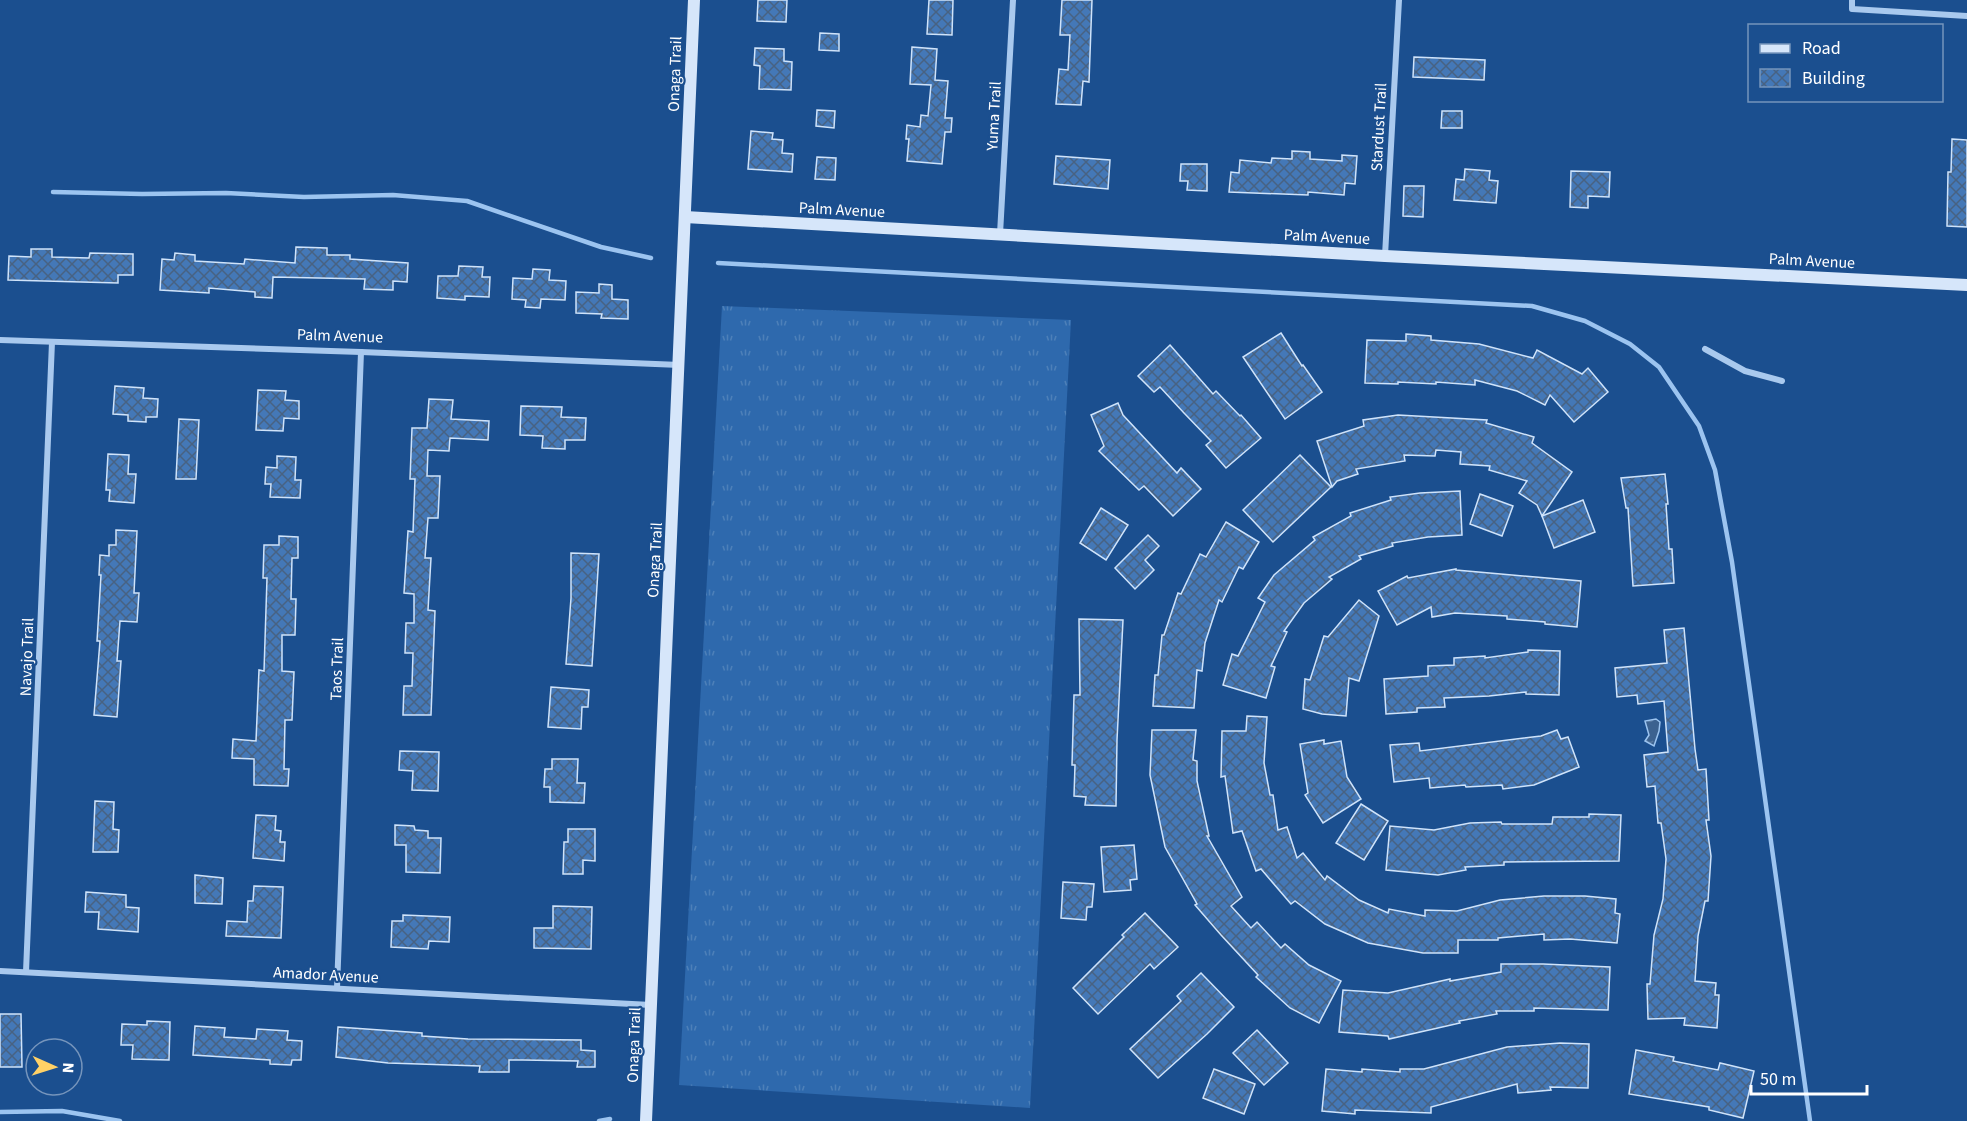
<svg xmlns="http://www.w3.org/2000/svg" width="1967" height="1121" viewBox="0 0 1967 1121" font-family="'Source Sans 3',sans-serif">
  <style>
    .grass { fill: url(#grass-tufts) }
    .water { fill: url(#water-ripples); stroke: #9cc4f0; stroke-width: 1.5 }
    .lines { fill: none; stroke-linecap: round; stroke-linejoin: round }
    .stream { stroke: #9cc4f0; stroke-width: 4.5 }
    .building { fill: url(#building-cross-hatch); stroke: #cfe3fa; stroke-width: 1.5 }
    .street { stroke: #a9c9ee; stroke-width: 6 }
    .secondary { stroke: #d6e6fa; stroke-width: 12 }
    .labels { text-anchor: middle; stroke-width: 4.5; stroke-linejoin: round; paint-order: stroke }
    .street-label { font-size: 16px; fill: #fff; stroke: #1b4f8f }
  </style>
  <defs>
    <pattern id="grass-tufts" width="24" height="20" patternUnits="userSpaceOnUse" patternTransform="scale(1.5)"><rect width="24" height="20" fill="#2e69ad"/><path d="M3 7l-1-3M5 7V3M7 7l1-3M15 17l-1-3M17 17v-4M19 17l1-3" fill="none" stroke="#4d80b9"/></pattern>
    <pattern id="water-ripples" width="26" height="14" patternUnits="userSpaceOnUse" patternTransform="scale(1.5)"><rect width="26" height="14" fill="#3c6290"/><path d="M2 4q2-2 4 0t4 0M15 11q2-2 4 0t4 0" fill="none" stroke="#597aa1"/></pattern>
    <pattern id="building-cross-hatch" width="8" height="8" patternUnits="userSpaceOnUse" patternTransform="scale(1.5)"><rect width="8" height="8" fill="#4478b7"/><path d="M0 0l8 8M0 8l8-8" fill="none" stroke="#486282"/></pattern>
  </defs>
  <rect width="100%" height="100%" fill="#1b4f8f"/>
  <path class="grass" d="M722,306L1071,320L1030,1108L679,1085Z"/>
  <path class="water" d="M1656,719L1660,722L1659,731L1654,746L1645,741L1649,735L1645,721Z"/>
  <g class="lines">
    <g class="stream">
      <path d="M53,192L142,194L226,193L304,197L393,195L467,201L601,247L651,258"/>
      <path d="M718,263L1532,306L1585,321L1630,344L1659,367L1699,426L1715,470L1732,562L1810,1121"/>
      <path d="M0,1112L62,1111L120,1121"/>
      <path d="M599,1121L610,1119"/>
    </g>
  </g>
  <g class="building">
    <path d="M758,0H787L786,22L757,21Z"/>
    <path d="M929,0H953L952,35L927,34Z"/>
    <path d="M1062,0H1092L1089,82L1083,81L1081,105L1056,104L1059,69L1068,70L1070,35H1060Z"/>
    <path d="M820,33L839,34V51L819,50Z"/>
    <path d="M912,47L937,49L935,80L948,81L945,118H952L951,132H945L942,164L907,161L909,139H906L907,125L920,127L921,115L928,116L931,85L910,84Z"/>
    <path d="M755,48L784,49V61L792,62L791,90L759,89L760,66L754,65Z"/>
    <path d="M1414,57L1485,60L1484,80L1413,77Z"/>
    <path d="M817,110L835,111L834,128L816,126Z"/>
    <path d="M1442,111H1462V128H1441Z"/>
    <path d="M751,131L773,133L772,139L783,140L782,153L793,154L792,172L748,169Z"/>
    <path d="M1952,139L1967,140V227L1947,226L1948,172H1951Z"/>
    <path d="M1292,151L1310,152V159L1342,161V155L1357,156L1355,184L1345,183L1344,195L1308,192V195L1229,192L1231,172L1239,173L1240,160L1271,163L1272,158L1292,159Z"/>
    <path d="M1056,156L1110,160L1108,189L1054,184Z"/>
    <path d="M817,157L836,158L835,180L815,179Z"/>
    <path d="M1181,164H1207V191L1187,190L1188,181H1180Z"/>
    <path d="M1465,169L1490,171L1489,180L1498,181L1496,203L1454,200L1456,179L1464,180Z"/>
    <path d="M1571,171L1610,172L1609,197L1588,196V208L1570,207Z"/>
    <path d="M1404,186H1424L1423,217L1403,216Z"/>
    <path d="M296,247L327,248V255H350V259L408,263L407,282L393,281V290L364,289L365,279L273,277L272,298L255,297V292L209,288V293L160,290L162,259L174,260L175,253L195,255V261L244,264L245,259L295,263Z"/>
    <path d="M31,249H52V257L89,258L90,253L133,254V275H118V283L8,280L9,256L31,257Z"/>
    <path d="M459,266L483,267L482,277H490L489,297L465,296V300L437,298L438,276H458Z"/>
    <path d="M533,269L550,270L549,280L566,281L565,300L541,299L540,308L525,307L526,300L512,299L513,278L532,279Z"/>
    <path d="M599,284L612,285V299L628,300V319L601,318L602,314L576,313V292L599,293Z"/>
    <path d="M1281,333L1302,366L1303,365L1322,392L1285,419L1243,357Z"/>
    <path d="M1406,334L1431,336V340L1479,344L1533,358L1537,350L1582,374L1588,368L1608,392L1574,422L1550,395L1545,405L1517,391L1475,380V385L1436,382V384L1398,382V384L1365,383L1367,340L1406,341Z"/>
    <path d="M1170,345L1213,394L1216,391L1240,416L1241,415L1261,438L1226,468L1206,445L1211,441L1184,413L1160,387L1154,392L1138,376Z"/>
    <path d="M115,386L144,388L143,398L158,399L157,417H146V422L128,421V415L113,414Z"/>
    <path d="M258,390L286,391L285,400L299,401V419L284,418L283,431L256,430Z"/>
    <path d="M429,399L453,400L451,419L489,421L488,440L450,438L449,451L428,450L427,476H440L438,518H428L425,558H431L428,610L435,611L431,715H403L404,686H412L413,653H405L406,623H414V594L404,593L408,531L413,532L415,479H410L412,428H427Z"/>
    <path d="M1118,403L1123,415L1177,473L1181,468L1201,489L1173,516L1144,486L1139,490L1099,451L1104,446L1091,415Z"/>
    <path d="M521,406L562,407L561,417L586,418L585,440H565V449L542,448L543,436L520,435Z"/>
    <path d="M1398,415L1487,420L1486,423L1534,437L1532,443L1572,472L1542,516L1537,505L1519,493L1527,481L1489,470L1490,466L1460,464L1461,452L1436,450L1435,456L1404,455L1405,461L1356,469L1358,474L1337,481L1332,487L1317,441L1364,426L1363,420Z"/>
    <path d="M179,419L199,420L196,479H176Z"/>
    <path d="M108,454L129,455L128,474H136L134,503L109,501L110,490H106Z"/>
    <path d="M1300,455L1331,487L1273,542L1243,510Z"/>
    <path d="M277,456L296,457L295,480H301L300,498L270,497L271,484H265L266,467L277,468Z"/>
    <path d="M1665,474L1668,504H1666L1669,549H1672L1674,583L1633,586L1628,508H1626L1621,478Z"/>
    <path d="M1460,491L1462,535L1428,537L1392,543L1393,546L1359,556L1361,559L1329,577L1332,579L1304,603L1284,631L1287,632L1271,666L1275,667L1266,698L1223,685L1232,654L1238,656L1265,602L1258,598L1274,575L1315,540L1313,537L1351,516L1350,513L1391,500L1390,497L1420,493Z"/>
    <path d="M1480,494L1513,506L1502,536L1470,524Z"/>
    <path d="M1583,500L1595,532L1554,548L1542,516Z"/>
    <path d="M1101,508L1128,525L1106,560L1080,543Z"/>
    <path d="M1226,522L1259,542L1243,569L1239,567L1222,602L1219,600L1205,643L1202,671L1197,670L1194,708L1153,706L1155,675H1158L1162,635H1164L1178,593L1181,594L1200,554L1206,557Z"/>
    <path d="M116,530L137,531L134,593H139L137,622L120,621L117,661H121L117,717L94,715L100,641H97L101,575H99L100,555L109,556V545H116Z"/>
    <path d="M1148,535L1159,546L1145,560L1154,570L1135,589L1115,568Z"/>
    <path d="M279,536L298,537V558H292L291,599H296L295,635H282V671L294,672L292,720H285L284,769H289L288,786L254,785V759L232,758L233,739L256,741L259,670L264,671L267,578H263L264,545H279Z"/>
    <path d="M571,553L599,554L592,666L566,664L571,598Z"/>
    <path d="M1456,569V570L1581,581L1577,627L1545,624V622L1507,619V616L1455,613L1432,617L1431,607L1397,625L1378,591L1407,576L1408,578Z"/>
    <path d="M1359,600L1379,616L1359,681L1349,678L1346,716L1322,714L1303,709L1305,679L1310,680L1324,636L1328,637Z"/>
    <path d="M1079,619L1123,620L1117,740L1116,806L1085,805L1086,797L1074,796L1075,765H1072L1074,695H1080Z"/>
    <path d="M1684,628L1695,749L1698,770L1706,769L1709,820H1706L1711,856L1708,901H1705L1698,936L1695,981L1716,983L1715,995H1719L1717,1028L1684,1025L1685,1018L1648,1019L1647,984H1650L1654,935L1663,899L1666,859L1661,823H1658L1655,786L1647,787L1644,755L1668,752L1664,701L1638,704L1637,695L1617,697L1615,668L1667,663L1664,630Z"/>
    <path d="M1528,650L1560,651L1559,695L1526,694V692L1489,696L1444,698L1445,707L1417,708V712L1386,714L1384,679L1428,676V666L1454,665V658L1485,656V658L1528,652Z"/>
    <path d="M551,687L589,690L588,707H582L581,729L548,727Z"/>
    <path d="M1247,716L1267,717L1264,763L1270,795H1273L1278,830L1287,827L1297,858L1303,853L1325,880L1327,876L1359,900L1388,913L1389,909L1425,916V910L1457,911L1500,900L1544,896H1585L1616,899L1615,913L1620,914L1617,943L1570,939L1544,940V934L1498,938V940H1458V953H1423L1368,943L1325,924L1295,901L1291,904L1261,869L1256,871L1242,831L1233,833L1225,776L1221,777L1222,731H1246Z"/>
    <path d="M1152,730H1196L1193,760L1197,761V781L1209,836H1207L1242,897L1231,906L1251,928L1257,922L1281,948L1285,944L1309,965L1341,981L1319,1023L1290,1008L1256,977L1258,975L1221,935L1195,905L1197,904L1165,847L1150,775Z"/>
    <path d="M1557,730L1561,739L1568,737L1579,767L1534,785L1503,789L1502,785L1466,787L1465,785L1430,788L1429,778L1394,782L1390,745L1419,743L1420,751L1541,736Z"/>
    <path d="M1324,740V744L1341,741L1347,777L1361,799L1323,823L1305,795L1308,793L1300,744Z"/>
    <path d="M400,751L439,752L438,791L412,790L413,771L399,770Z"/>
    <path d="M552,759H578L577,783H585L584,803L550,802V787H544L545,769H552Z"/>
    <path d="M95,801L114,802L113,829L119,830L118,852H93Z"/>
    <path d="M1361,804L1388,821L1364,860L1336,843Z"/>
    <path d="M1589,814L1621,815L1619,861L1504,862V865L1465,867L1466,870L1438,875L1386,870L1390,826L1434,830L1470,823L1501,822L1502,824H1552L1553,817H1589Z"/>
    <path d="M256,815L276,816L275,830L281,831L280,842H285L284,861L253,858Z"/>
    <path d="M395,825L414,826L415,830L428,831V838H441L440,873L406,872V845H395Z"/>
    <path d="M568,829H595V861L583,860V874H563L564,842H568Z"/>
    <path d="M1134,845L1137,879L1130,880L1131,890L1104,892L1101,847Z"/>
    <path d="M195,875L223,878L222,904L195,903Z"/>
    <path d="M1063,882L1094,884L1092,907H1087L1086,920L1061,918Z"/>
    <path d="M254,886L283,887L281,938L226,936L227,921L247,922L248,901H253Z"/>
    <path d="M86,892L126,895V907L139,908L138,932L98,929L99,912H85Z"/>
    <path d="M553,906L592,907L591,949L534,948V928H553Z"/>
    <path d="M1145,913L1178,947L1154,969L1150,964L1098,1014L1073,988L1124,937L1122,935Z"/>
    <path d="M403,915L450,917L449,942L429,941L428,949L391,947L392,921H403Z"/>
    <path d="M1501,964H1543L1610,967L1608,1010L1534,1008V1011H1496L1497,1014L1459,1021L1460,1023L1389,1039L1388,1036L1339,1032L1343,990L1388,993L1450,979V981L1501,972Z"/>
    <path d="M1201,973L1234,1007L1207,1034L1158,1078L1130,1049L1181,1001L1177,996Z"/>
    <path d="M0,1014H21L22,1067H0Z"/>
    <path d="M147,1021L170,1022L169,1060L132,1059L133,1045H121L122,1024L147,1025Z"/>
    <path d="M195,1026L225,1028L224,1037L256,1039L257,1029L288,1031L287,1040L302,1041L301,1060H292L291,1065L270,1064V1060L193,1055Z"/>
    <path d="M338,1027L422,1033V1036L468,1039L581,1040V1050L595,1051V1067H577L578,1061L523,1060H509V1072H479L480,1066L388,1063L336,1057Z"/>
    <path d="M1257,1030L1288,1063L1264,1085L1233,1053Z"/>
    <path d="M1560,1043L1589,1044L1588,1088L1550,1087L1551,1090L1518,1093L1517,1084L1431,1107V1113L1355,1110V1114L1322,1111L1326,1069L1362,1072V1069L1400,1072V1069H1424L1507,1047Z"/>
    <path d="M1636,1050L1674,1057L1673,1061L1718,1070L1720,1063L1754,1071L1743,1118L1709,1110V1107L1629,1094Z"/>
    <path d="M1214,1069L1255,1084L1244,1114L1203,1098Z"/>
  </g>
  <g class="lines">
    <g class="street">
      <path d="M1852,0V9L1967,16"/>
      <path d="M1000,234L1013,0"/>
      <path d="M1385,256L1399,0"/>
      <path d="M0,340L361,352L680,365"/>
      <path d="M1705,349L1745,371L1782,381"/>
      <path d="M0,971L651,1005"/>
      <path d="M26,972L52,342"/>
      <path d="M337,988L361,352"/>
    </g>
    <g class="secondary">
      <path d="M685,217L1385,256L1967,285"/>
      <path d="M646,1121L694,0"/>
    </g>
  </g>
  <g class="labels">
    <g class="street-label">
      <text transform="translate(674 74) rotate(-88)" y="6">Onaga Trail</text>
      <text transform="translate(993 116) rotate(-87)" y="6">Yuma Trail</text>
      <text transform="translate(1378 127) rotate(-87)" y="6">Stardust Trail</text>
      <text transform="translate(842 209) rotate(3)" y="6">Palm Avenue</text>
      <text transform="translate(1327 236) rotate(3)" y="6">Palm Avenue</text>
      <text transform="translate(1812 260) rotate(3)" y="6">Palm Avenue</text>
      <text transform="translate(340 335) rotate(2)" y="6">Palm Avenue</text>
      <text transform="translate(654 560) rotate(-87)" y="6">Onaga Trail</text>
      <text transform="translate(26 657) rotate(-88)" y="6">Navajo Trail</text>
      <text transform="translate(336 669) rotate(-88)" y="6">Taos Trail</text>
      <text transform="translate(326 974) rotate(3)" y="6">Amador Avenue</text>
      <text transform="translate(633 1045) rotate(-88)" y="6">Onaga Trail</text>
    </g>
  </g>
  <rect x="1748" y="24" width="195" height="78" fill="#1b4f8f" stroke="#7695bc" stroke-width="1.5"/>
  <rect x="1760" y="44" width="30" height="9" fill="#d6e6fa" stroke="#7695bc" stroke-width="1.5"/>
  <text x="1802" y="54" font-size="18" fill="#ffffff">Road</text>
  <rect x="1760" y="69" width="30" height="18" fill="url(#building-cross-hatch)" stroke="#7695bc" stroke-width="1.5"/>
  <text x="1802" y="84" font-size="18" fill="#ffffff">Building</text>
  <g transform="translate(54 1067) rotate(93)"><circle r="28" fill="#1b4f8f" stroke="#7695bc" stroke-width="1.5"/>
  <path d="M0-4.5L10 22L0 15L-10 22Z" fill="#ffd166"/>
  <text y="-9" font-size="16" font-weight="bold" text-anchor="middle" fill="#ffffff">N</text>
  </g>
  <path d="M1751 1085v9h116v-9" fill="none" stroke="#ffffff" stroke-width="3"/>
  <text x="1760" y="1085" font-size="18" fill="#ffffff" stroke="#1b4f8f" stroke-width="4.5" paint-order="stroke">50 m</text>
</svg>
